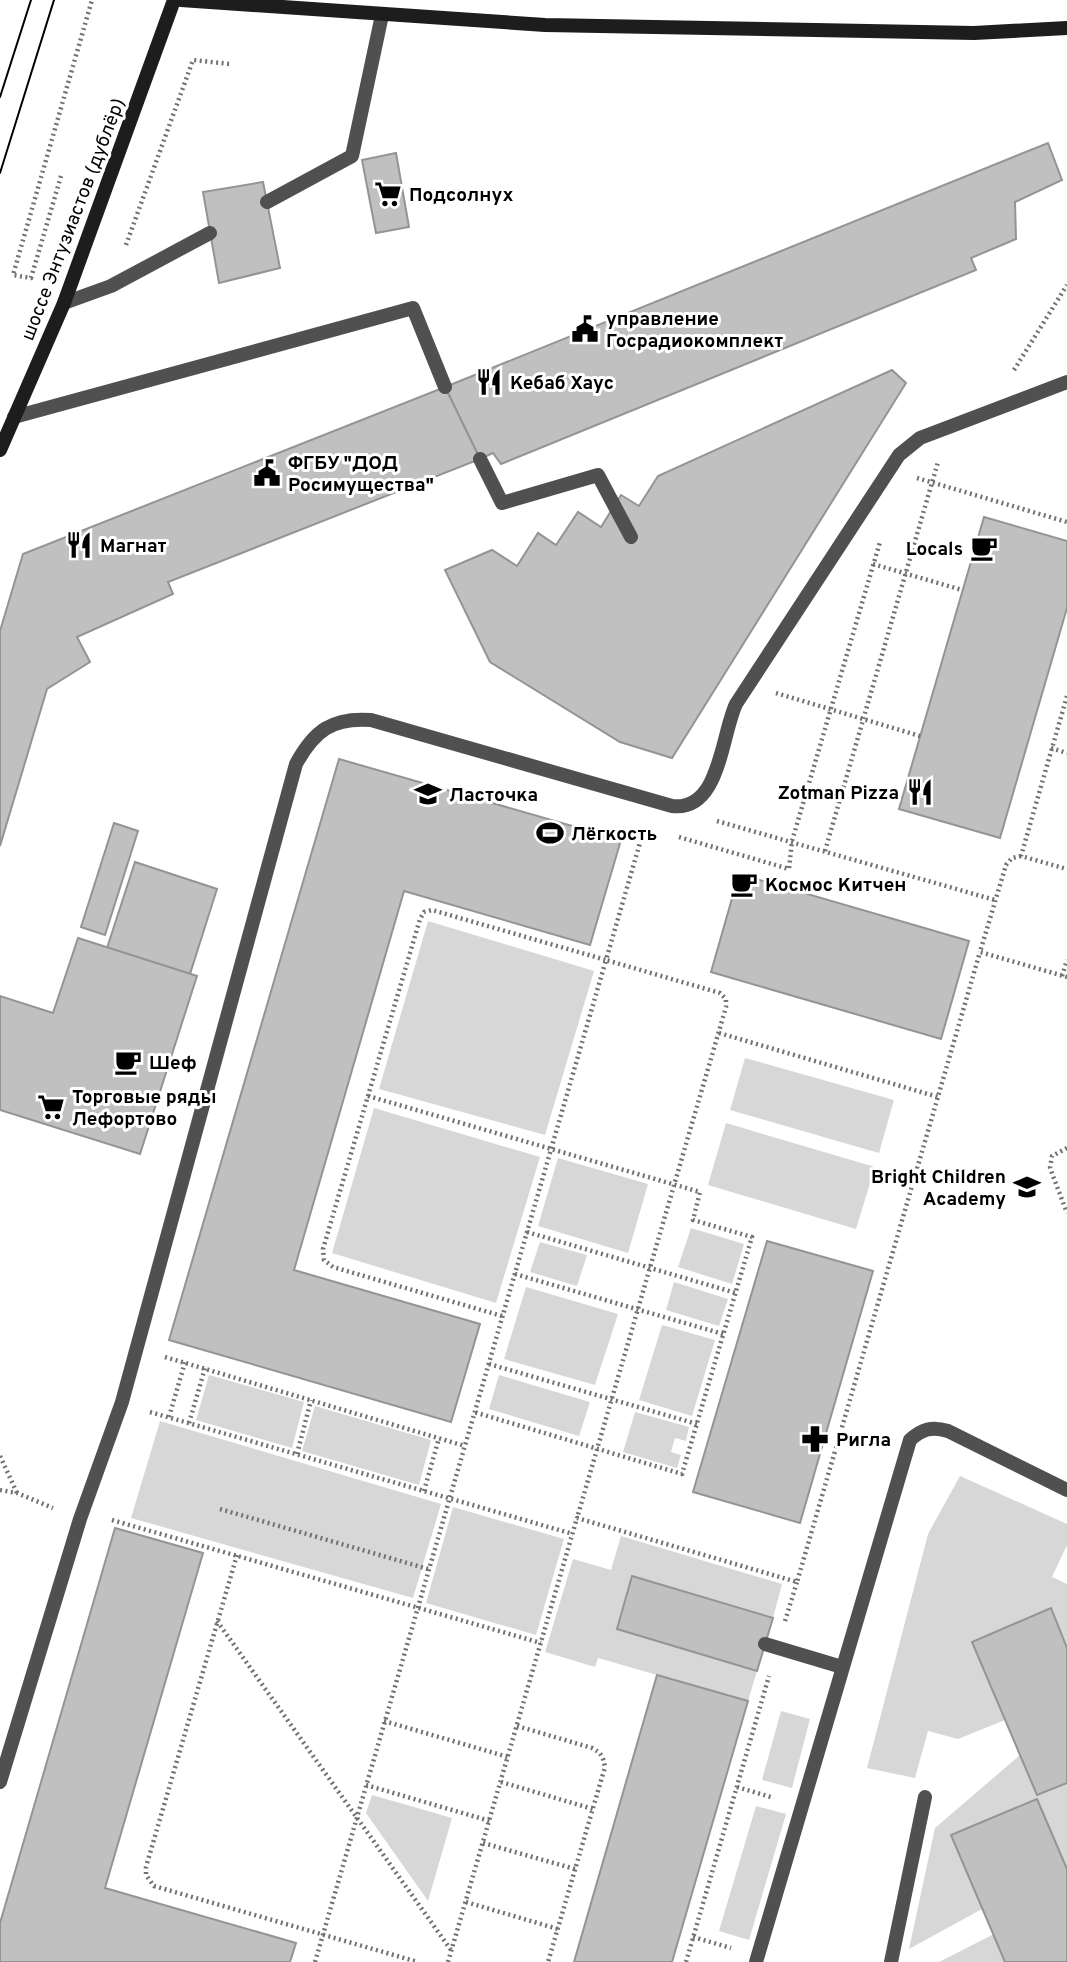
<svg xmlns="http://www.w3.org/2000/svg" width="1067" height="1962" viewBox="0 0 1067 1962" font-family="Overpass,sans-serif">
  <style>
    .green { fill: #d7d7d7 }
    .building { fill: #c0c0c0; stroke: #949494; stroke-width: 2 }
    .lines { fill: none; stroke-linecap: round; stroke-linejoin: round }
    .path { stroke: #727272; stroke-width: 4.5; stroke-dasharray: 2 3.5; stroke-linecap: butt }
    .lane { stroke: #505050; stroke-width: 14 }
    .secondary { stroke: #1d1d1d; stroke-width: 14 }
    .tram { stroke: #000; stroke-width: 2 }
    .labels { text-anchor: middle; stroke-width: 6; stroke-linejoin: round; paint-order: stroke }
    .poi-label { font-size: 19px; font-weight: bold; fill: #000; stroke: #fff; text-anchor: start }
    .street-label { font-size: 19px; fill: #000; stroke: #fff }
  </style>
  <rect width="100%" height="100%" fill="#fff"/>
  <g class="green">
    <path d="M428,921L594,971L545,1135L379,1089Z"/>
    <path d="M745,1058L894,1100L879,1153L730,1110Z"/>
    <path d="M374,1108L540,1157L496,1303L332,1253Z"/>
    <path d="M726,1123L875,1167L856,1229L708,1185Z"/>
    <path d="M558,1158L648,1184L628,1253L538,1226Z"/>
    <path d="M691,1228L744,1244L732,1284L678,1267Z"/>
    <path d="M540,1242L587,1255L577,1286L530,1272Z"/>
    <path d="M674,1282L728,1299L719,1326L666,1310Z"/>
    <path d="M526,1287L618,1314L595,1385L504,1359Z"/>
    <path d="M662,1325L715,1340L692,1416L639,1400Z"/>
    <path d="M209,1375L304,1402L292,1448L196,1420Z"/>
    <path d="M499,1375L590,1402L579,1436L489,1409Z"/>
    <path d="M315,1406L431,1440L419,1485L302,1451Z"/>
    <path d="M635,1412L689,1427L686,1441L675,1438L671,1452L681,1455L677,1468L623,1452Z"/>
    <path d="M160,1421L441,1504L413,1598L131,1518Z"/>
    <path d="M960,1476L1067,1524V1545L1052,1577L1067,1584V1648L1050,1608L973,1641L1005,1720L958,1739L928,1731L915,1778L867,1768L928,1534Z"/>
    <path d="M453,1507L564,1539L536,1635L426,1603Z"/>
    <path d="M621,1536L782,1584L773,1618L633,1577L617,1629L757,1671L748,1701L598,1658L595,1667L545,1652L573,1559L611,1570Z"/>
    <path d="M781,1711L810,1719L792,1788L762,1780Z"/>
    <path d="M1020,1755L1037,1795L1067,1783V1869L952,1836L982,1909L909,1949L935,1828Z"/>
    <path d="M372,1795L452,1818L428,1901L366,1813Z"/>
    <path d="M756,1806L786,1814L749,1940L719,1931Z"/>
    <path d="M994,1934L1005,1962H939Z"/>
  </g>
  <g class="building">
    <path d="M1048,143L1062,180L1015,202L1016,239L971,258L976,270L501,464L493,453L480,459L445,387Z"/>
    <path d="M396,153L409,227L376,233L362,160Z"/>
    <path d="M263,182L280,268L219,283L203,192Z"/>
    <path d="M892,370L906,383L672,758L620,742L490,662L445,570L492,550L517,566L538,533L556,545L578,512L601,527L621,495L639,506L658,476Z"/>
    <path d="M445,387L480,459L168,582L173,594L77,637L90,662L47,689L0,846V631L23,554Z"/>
    <path d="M984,517L1067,541V608L1000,838L899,809Z"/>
    <path d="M339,759L621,840L590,945L404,891L294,1270L480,1324L451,1422L169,1340Z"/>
    <path d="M114,823L138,831L105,935L81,927Z"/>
    <path d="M135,862L217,889L190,974L107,948Z"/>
    <path d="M739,874L969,941L941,1039L711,972Z"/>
    <path d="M78,938L197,976L140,1154L0,1110V996L53,1013Z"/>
    <path d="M767,1241L873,1271L800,1523L693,1492Z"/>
    <path d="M115,1528L203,1553L105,1888L296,1943L290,1962H0V1923Z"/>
    <path d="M632,1576L773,1618L757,1671L617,1629Z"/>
    <path d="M1051,1608L1067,1648V1783L1037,1795L972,1642Z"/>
    <path d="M657,1675L748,1701L672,1962H574Z"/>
    <path d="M1037,1799L1067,1869V1962H1005L951,1835Z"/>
  </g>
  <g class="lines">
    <g class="path">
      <path d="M61,176L31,278L13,275L92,0"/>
      <path d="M126,245L193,60L230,64"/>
      <path d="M1014,370L1067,285"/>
      <path d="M917,478L1067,522"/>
      <path d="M873,564L962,590"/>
      <path d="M776,693L920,736"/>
      <path d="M1067,696L1021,856L1067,869"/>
      <path d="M1051,748L1067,753"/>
      <path d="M717,821L995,900"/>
      <path d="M679,837L789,869L792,841L880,542"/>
      <path d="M825,851L938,462"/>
      <path d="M1021,856L1012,858L1006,865L980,952L1067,977"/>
      <path d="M1062,976L1067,960"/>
      <path d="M719,1033L938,1097"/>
      <path d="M368,1096L700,1192L693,1220L752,1237L682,1474L474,1412"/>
      <path d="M1067,1148L1052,1156L1050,1168L1067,1213"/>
      <path d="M527,1232L736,1293"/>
      <path d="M515,1274L723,1334"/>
      <path d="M502,1316L333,1267L324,1260L323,1249L420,919L424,912L432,910L606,960L644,829"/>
      <path d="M165,1357L465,1446"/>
      <path d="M489,1364L697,1424"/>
      <path d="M150,1412L573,1534"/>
      <path d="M169,1417L185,1362"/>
      <path d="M189,1423L205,1368"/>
      <path d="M297,1454L311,1400"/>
      <path d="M0,1456L17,1493"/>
      <path d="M0,1490L17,1493L53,1508"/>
      <path d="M424,1491L439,1438"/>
      <path d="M220,1509L428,1569"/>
      <path d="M112,1520L541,1643"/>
      <path d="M237,1555L146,1867V1875L154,1886L418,1962"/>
      <path d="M217,1621L451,1950"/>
      <path d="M785,1621L797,1582"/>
      <path d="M384,1721L508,1757"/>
      <path d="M517,1726L592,1748C601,1753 603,1756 605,1767L548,1962"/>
      <path d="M501,1782L593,1809"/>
      <path d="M366,1785L490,1821"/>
      <path d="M737,1787L774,1798"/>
      <path d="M483,1843L575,1869"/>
      <path d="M466,1902L558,1929"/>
      <path d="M693,1937L731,1948"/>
      <path d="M315,1962L606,960L720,993L726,999V1007L577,1518"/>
      <path d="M448,1962L577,1518L797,1582L980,952"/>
      <path d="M686,1962L769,1676"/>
    </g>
    <g class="lane">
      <path d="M267,202L352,156L382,15"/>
      <path d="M64,303L111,286L210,233"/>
      <path d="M14,417L413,308L445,387"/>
      <path d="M480,459L502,503L598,475L631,537"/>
      <path d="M765,1644L842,1667"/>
      <path d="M0,1782L80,1519L122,1402L296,764C314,731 332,717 371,720L672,806C720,812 721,736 736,704L899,455L920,438L1067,382"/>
      <path d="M756,1962L910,1440C922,1429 932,1426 948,1431L1067,1490"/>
      <path d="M891,1962L925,1797"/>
    </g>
    <g class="secondary">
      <path d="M181,0L545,25L974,33L1067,28"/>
      <path d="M0,450L64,303L174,0"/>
    </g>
    <g class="tram">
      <path d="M0,97L31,0"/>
      <path d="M0,173L54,0"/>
    </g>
  </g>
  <defs>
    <symbol id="supermarket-bare" viewBox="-9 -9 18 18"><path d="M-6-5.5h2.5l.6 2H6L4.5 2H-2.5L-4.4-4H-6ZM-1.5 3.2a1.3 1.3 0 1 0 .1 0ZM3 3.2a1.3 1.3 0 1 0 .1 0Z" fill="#000" stroke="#fff" stroke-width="2.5" paint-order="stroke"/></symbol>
    <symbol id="civic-bare" viewBox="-9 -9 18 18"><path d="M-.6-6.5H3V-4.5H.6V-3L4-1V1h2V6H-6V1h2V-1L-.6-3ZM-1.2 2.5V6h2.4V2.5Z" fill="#000" stroke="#fff" stroke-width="2.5" paint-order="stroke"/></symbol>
    <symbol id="restaurant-bare" viewBox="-9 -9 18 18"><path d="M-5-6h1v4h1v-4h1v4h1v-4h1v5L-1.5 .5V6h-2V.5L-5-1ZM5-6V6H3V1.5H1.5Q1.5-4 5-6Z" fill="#000" stroke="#fff" stroke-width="2.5" paint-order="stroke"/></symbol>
    <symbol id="cafe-bare" viewBox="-9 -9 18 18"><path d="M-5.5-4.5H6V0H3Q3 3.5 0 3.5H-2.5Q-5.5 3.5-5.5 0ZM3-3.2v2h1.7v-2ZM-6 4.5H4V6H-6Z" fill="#000" stroke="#fff" stroke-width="2.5" paint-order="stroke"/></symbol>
    <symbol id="school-bare" viewBox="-9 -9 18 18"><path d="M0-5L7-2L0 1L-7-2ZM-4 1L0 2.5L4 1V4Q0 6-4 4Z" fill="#000" stroke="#fff" stroke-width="2.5" paint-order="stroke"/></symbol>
    <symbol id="stadium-bare" viewBox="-9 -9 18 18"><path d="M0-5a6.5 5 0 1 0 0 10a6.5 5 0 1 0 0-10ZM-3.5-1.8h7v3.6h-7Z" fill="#000" stroke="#fff" stroke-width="2.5" paint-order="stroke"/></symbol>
    <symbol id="pharmacy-bare" viewBox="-9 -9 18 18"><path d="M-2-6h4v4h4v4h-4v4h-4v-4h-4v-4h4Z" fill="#000" stroke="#fff" stroke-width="2.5" paint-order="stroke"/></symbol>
  </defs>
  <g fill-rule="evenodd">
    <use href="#supermarket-bare" x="369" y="175" width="38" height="38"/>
    <use href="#civic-bare" x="566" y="310" width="38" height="38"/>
    <use href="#restaurant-bare" x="470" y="363" width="38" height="38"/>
    <use href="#civic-bare" x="248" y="454" width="38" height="38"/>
    <use href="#restaurant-bare" x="60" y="526" width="38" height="38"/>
    <use href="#cafe-bare" x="965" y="529" width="38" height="38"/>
    <use href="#restaurant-bare" x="901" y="773" width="38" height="38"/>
    <use href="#school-bare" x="409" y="775" width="38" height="38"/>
    <use href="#stadium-bare" x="531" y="814" width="38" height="38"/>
    <use href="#cafe-bare" x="725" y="865" width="38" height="38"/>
    <use href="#cafe-bare" x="109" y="1043" width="38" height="38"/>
    <use href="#supermarket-bare" x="32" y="1088" width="38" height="38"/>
    <use href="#school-bare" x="1008" y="1168" width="38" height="38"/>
    <use href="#pharmacy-bare" x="796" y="1420" width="38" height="38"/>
  </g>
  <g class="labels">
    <g class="poi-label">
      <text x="409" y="201">Подсолнух</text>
      <text x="606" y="325">управление<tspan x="606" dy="22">Госрадиокомплект</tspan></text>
      <text x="510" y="389">Кебаб Хаус</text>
      <text x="288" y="469">ФГБУ "ДОД<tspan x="288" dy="22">Росимущества"</tspan></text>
      <text x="100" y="552">Магнат</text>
      <text x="963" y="555" text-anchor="end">Locals</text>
      <text x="899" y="799" text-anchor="end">Zotman Pizza</text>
      <text x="449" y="801">Ласточка</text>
      <text x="571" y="840">Лёгкость</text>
      <text x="765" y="891">Космос Китчен</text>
      <text x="149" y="1069">Шеф</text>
      <text x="72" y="1103">Торговые ряды<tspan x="72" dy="22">Лефортово</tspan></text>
      <text x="1006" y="1183" text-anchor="end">Bright Children<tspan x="1006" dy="22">Academy</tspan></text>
      <text x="836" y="1446">Ригла</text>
    </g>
    <g class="street-label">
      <text transform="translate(72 219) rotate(-69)" y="7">шоссе Энтузиастов (дублёр)</text>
    </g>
  </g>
</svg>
